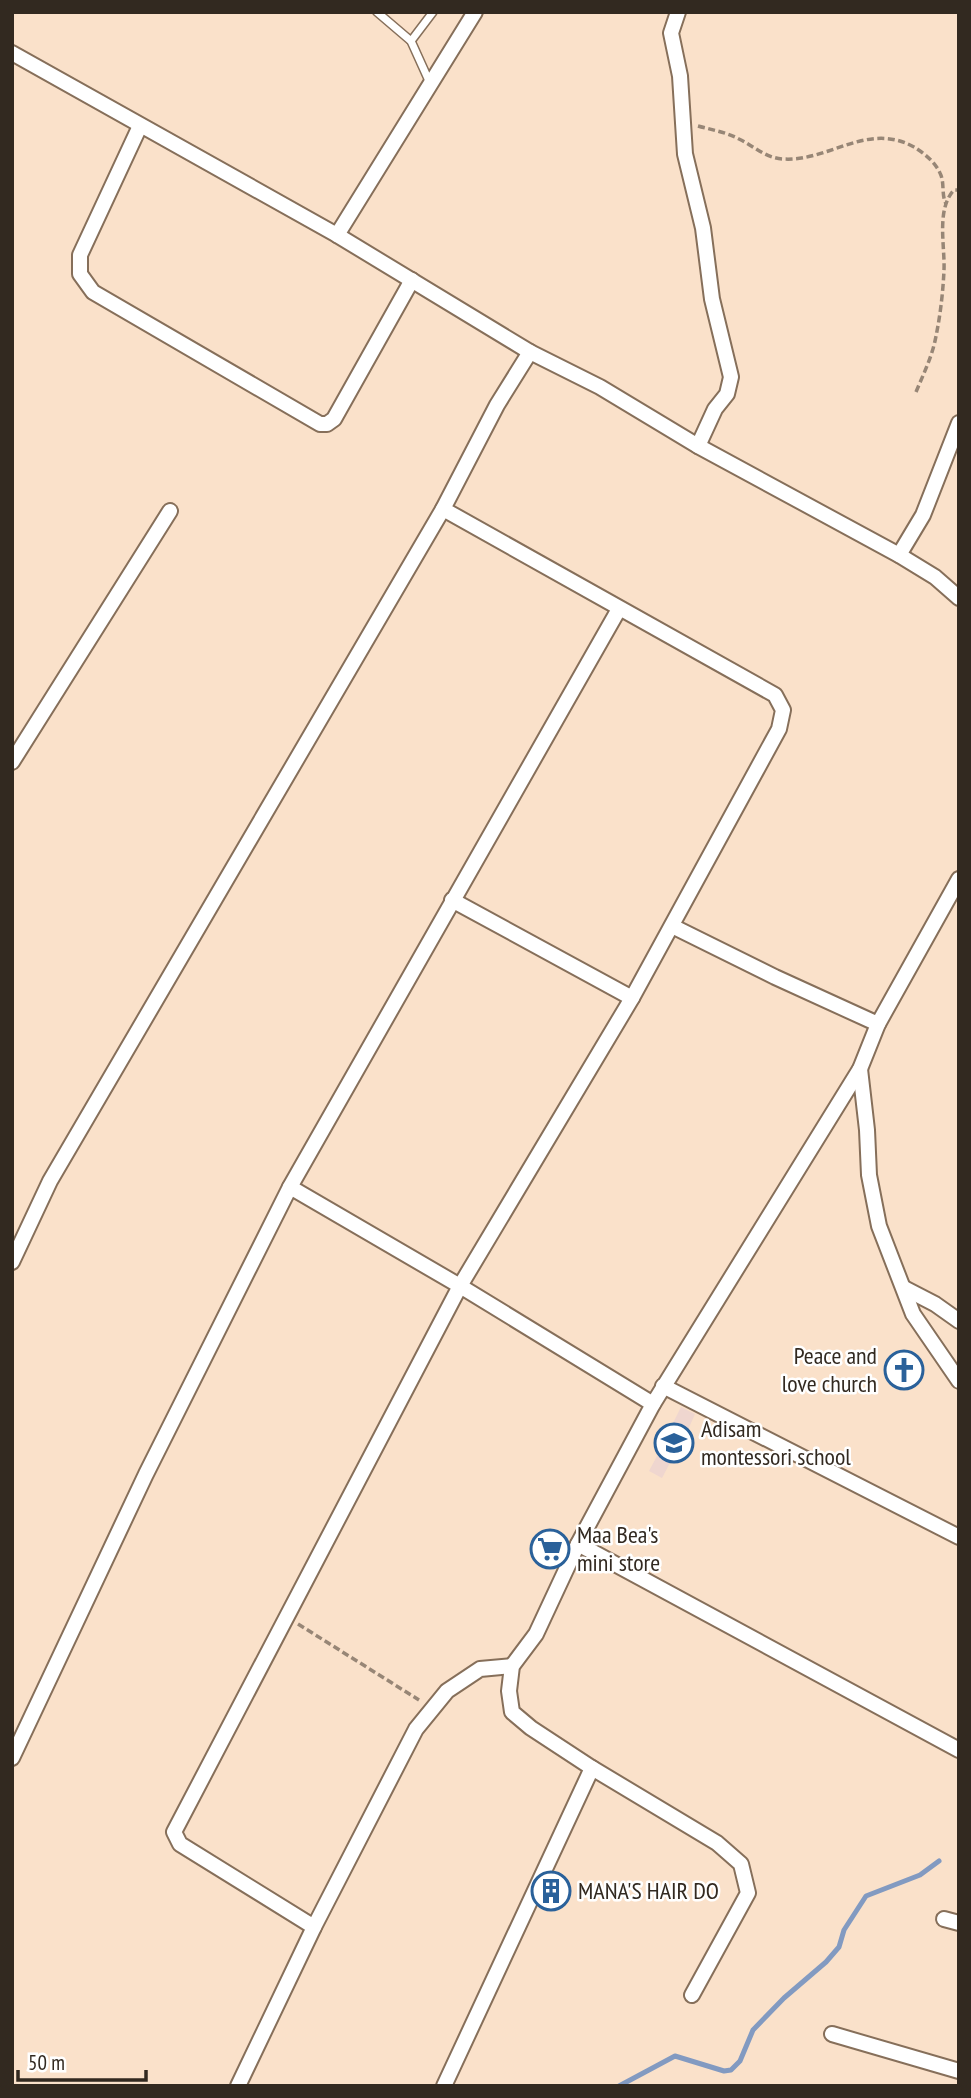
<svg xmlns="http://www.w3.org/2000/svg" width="971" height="2098" viewBox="0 0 971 2098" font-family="'PT Sans Narrow',sans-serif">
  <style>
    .education { fill: #efd6cf }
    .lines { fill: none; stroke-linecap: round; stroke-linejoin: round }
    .stream { stroke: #829ac1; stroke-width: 5 }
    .service-casing { stroke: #866f5a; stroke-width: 10 }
    .minor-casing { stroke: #866f5a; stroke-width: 18 }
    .path { stroke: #978676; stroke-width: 3.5; stroke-dasharray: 7 3.5; stroke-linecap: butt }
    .service { stroke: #fff; stroke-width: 7 }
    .minor { stroke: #fff; stroke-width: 14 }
    .labels { text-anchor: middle; stroke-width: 5; stroke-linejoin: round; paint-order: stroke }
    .poi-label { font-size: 24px; fill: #322920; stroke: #fff; text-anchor: start }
  </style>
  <rect width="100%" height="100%" fill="#fae1ca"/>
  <path class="education" d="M681,1407L695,1414L687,1432L689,1433L677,1459L673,1457L662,1478L649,1471L657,1456L662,1458L663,1455L659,1452L671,1427L676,1429L678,1425L673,1423Z"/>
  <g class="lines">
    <path class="stream" d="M619,2086L675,2056L724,2071L731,2070L740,2061L753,2030L784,1998L826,1962L839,1947L844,1930L866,1896L920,1875L939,1861"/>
    <defs>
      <g id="service">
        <path d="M377,12L411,41L430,83"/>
        <path d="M411,41L433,12"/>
      </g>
      <g id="minor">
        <path d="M678,12L671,33L680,76L685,154L703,228L712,299L731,377L727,394L715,409L698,446"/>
        <path d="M12,53L337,235L530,352L600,387L698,446L899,555L935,577L959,598"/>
        <path d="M140,126L80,255V274L93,292L320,424H327L334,419L412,280"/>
        <path d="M337,235L475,12"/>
        <path d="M899,555L923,515L959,423"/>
        <path d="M12,762L170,511"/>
        <path d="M452,900L632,998"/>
        <path d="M672,926L775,977L878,1024"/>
        <path d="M860,1069L867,1130L869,1175L879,1226L913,1314L959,1381"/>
        <path d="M290,1187L460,1286L653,1404"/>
        <path d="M12,1262L50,1181L443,509L497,405L530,352"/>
        <path d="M904,1288L935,1304L959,1321"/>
        <path d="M663,1386L959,1537"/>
        <path d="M578,1544L959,1750"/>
        <path d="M12,1758L146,1474L290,1187L619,609"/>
        <path d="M944,1919L959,1923"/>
        <path d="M314,1927L180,1844L174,1832L460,1286L632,998L779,729L783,710L775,695L443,509"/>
        <path d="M692,1995L748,1893L741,1864L717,1843L592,1768L531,1728L512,1712L509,1691L512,1666L536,1634L578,1544L653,1404L860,1069L878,1024L959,879"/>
        <path d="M832,2034L959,2071"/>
        <path d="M238,2086L314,1927L416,1729L447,1691L480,1669L512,1666"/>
        <path d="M444,2086L592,1768"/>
      </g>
    </defs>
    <use href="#service" class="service-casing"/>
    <use href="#minor" class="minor-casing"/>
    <g class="path">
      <path d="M698,126C712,130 726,132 739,139C754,146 765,158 783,159C829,162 867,121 914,147C924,153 935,162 940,173C945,183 941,194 946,204"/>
      <path d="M916,392C923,375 931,359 935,341C940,318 943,293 944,270C945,246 936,209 954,190H959"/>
      <path d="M298,1624L419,1700"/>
    </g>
    <use href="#service" class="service"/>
    <use href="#minor" class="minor"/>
  </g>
  <defs>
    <symbol id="church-ring" viewBox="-11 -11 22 22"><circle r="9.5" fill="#fff" stroke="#2a619a" stroke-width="1.5"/><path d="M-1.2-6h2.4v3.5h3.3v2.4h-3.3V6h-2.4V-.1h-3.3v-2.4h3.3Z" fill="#2a619a"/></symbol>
    <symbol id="school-ring" viewBox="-11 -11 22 22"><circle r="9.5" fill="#fff" stroke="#2a619a" stroke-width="1.5"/><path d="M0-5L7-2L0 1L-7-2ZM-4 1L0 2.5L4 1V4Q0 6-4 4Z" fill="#2a619a"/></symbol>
    <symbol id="supermarket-ring" viewBox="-11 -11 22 22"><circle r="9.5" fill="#fff" stroke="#2a619a" stroke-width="1.5"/><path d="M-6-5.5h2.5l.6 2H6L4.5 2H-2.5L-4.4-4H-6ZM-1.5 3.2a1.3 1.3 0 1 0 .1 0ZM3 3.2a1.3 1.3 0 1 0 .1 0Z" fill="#2a619a"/></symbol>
    <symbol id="building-ring" viewBox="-11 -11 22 22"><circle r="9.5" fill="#fff" stroke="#2a619a" stroke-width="1.5"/><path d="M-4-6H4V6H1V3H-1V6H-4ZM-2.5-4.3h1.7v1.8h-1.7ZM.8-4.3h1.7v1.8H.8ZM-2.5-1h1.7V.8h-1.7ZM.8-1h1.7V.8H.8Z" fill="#2a619a"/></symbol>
  </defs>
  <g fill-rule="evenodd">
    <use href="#church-ring" x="882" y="1348" width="44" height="44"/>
    <use href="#school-ring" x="652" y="1421" width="44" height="44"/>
    <use href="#supermarket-ring" x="528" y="1527" width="44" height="44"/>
    <use href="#building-ring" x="529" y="1869" width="44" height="44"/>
  </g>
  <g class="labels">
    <g class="poi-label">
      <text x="877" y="1364" text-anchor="end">Peace and<tspan x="877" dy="28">love church</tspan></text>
      <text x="701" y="1437">Adisam<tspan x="701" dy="28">montessori school</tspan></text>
      <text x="577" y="1543">Maa Bea's<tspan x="577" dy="28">mini store</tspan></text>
      <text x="578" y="1899">MANA'S HAIR DO</text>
    </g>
  </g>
  <rect width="971" height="2098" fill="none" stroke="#322920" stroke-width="28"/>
  <path d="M18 2070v10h128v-10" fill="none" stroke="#322920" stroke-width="3.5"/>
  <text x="28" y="2070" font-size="21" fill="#322920" stroke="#ffffff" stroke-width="5" paint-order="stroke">50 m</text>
</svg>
